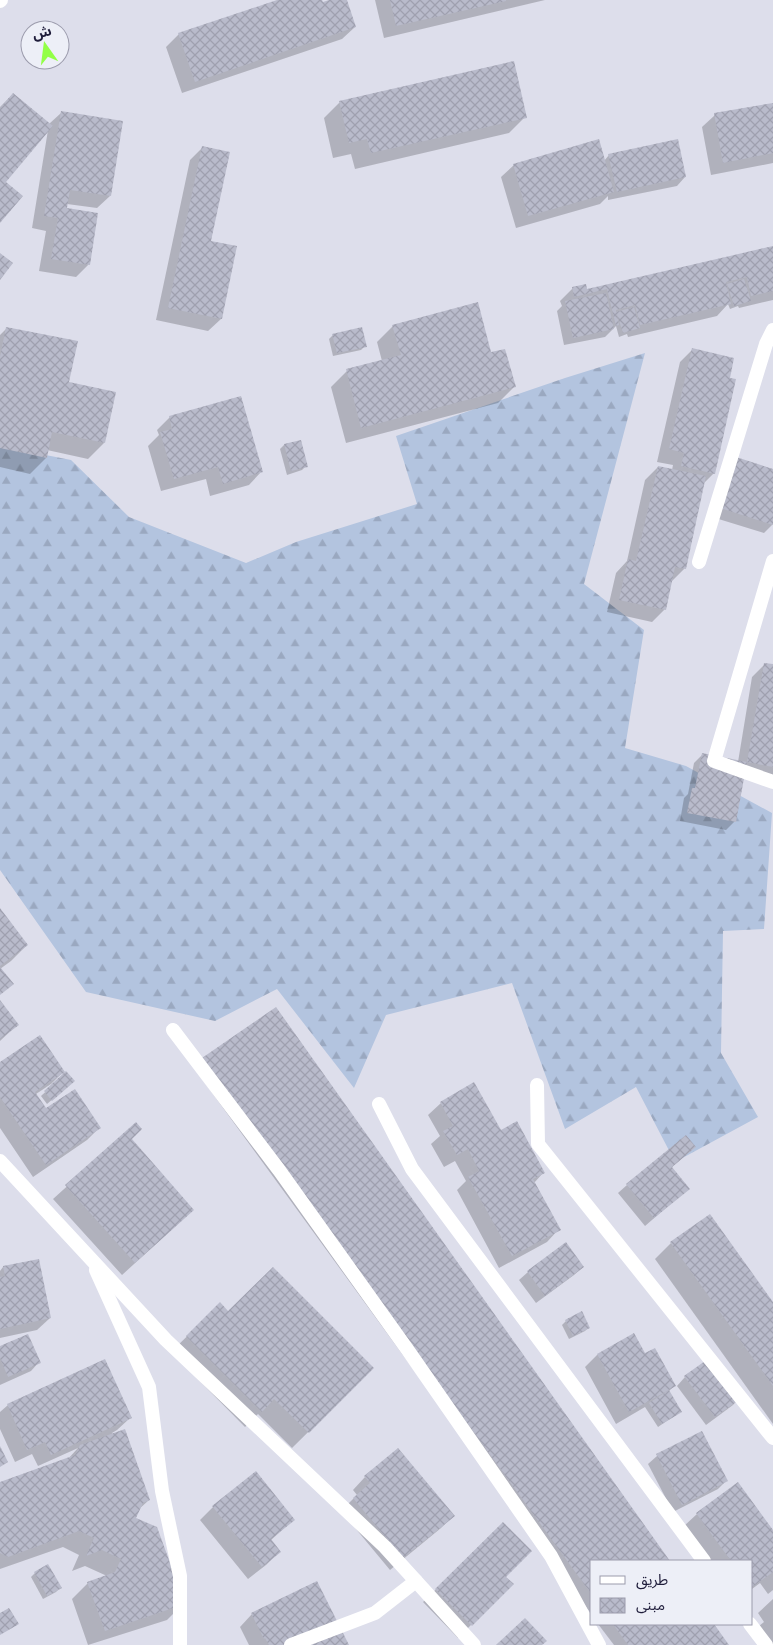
<svg xmlns="http://www.w3.org/2000/svg" width="773" height="1645" viewBox="0 0 773 1645" font-family="'Open Sans','Noto Sans Arabic',sans-serif">
  <style>
    .forest { fill: url(#forest-firs) }
    .shadow { fill: #0003 }
    .building { fill: url(#building-cross-hatch) }
    .lines { fill: none; stroke-linecap: round; stroke-linejoin: round }
    .minor { stroke: #fff; stroke-width: 14 }
  </style>
  <defs>
    <pattern id="forest-firs" width="22" height="20" patternUnits="userSpaceOnUse" patternTransform="scale(1.25)"><rect width="22" height="20" fill="#b3c4df"/><path d="M5 1l3.5 6h-7zM16 11l3.5 6h-7z" fill="#9aa8c0"/></pattern>
    <pattern id="building-cross-hatch" width="8" height="8" patternUnits="userSpaceOnUse" patternTransform="scale(1.25)"><rect width="8" height="8" fill="#b9bbcb"/><path d="M0 0l8 8M0 8l8-8" fill="none" stroke="#9fa0af"/></pattern>
  </defs>
  <rect width="100%" height="100%" fill="#dddeeb"/>
  <path class="forest" d="M645,353L584,584L644,630L625,748L686,766L772,813L764,929L723,931L721,1053L758,1117L675,1162L636,1087L565,1129L512,983L386,1015L354,1088L277,989L215,1021L86,992L0,870V446L71,460L129,517L246,563L296,542L417,504L396,436L565,378Z"/>
  <g class="shadow">
    <path d="M281,0H321L322,3L333,0H346L355,27L342,39L182,93L166,47L179,34Z"/>
    <path d="M375,0H545L384,38Z"/>
    <path d="M13,94L49,124L61,113L110,196L97,208L67,204L66,209L89,264L76,277L39,271L46,231L32,228L48,130L4,182L0,222V107Z"/>
    <path d="M340,102L525,117L509,133L355,169L351,154L333,158L324,118Z"/>
    <path d="M773,104V163L711,175L702,127L715,115Z"/>
    <path d="M203,147L210,242L221,319L208,331L156,320L190,160Z"/>
    <path d="M609,155L685,177L677,186L608,200V196L600,204L516,228L501,177L514,165L604,161Z"/>
    <path d="M773,247V300L739,308L738,306L730,309L728,304L717,316L628,337L627,334L619,337L616,326L605,337L564,345L557,311L562,306L560,301L573,288L586,291Z"/>
    <path d="M393,326L490,354L514,387L498,403L346,443L331,387L347,371L382,361L377,342Z"/>
    <path d="M7,328L68,383L104,443L88,459L47,450L46,458L30,474L0,467V335Z"/>
    <path d="M333,335L365,346L361,350L333,356L329,339Z"/>
    <path d="M692,350L714,473L703,484L685,568L672,581H671L665,609L652,622L607,612L616,573L627,561L645,480L658,467L672,470L673,465L657,462L680,362Z"/>
    <path d="M170,417L261,472L249,485L210,496L206,479L161,491L148,446L159,435L157,430Z"/>
    <path d="M284,445L306,466L302,470L287,475L280,449Z"/>
    <path d="M728,467L773,470V524L764,533L712,517Z"/>
    <path d="M765,664L773,665V781L744,776L735,821L726,830L680,821L684,798L688,794L694,763L702,755L738,762L752,677Z"/>
    <path d="M0,910L27,945L11,961L0,969Z"/>
    <path d="M0,1002L17,1025L0,1041Z"/>
    <path d="M276,1009L668,1561H592V1615L194,1068Z"/>
    <path d="M0,1064L63,1072L51,1084L36,1094L46,1110L100,1127L87,1140L33,1177L0,1128Z"/>
    <path d="M66,1073L69,1085L47,1104L41,1096Z"/>
    <path d="M441,1103L500,1132L543,1173L534,1183L559,1229L547,1242L499,1268L457,1190L466,1181L455,1161L444,1167L431,1144L440,1136L428,1115Z"/>
    <path d="M136,1124L131,1139L180,1222L122,1275L53,1199Z"/>
    <path d="M694,1147L671,1168L688,1189L645,1226L618,1193L627,1185Z"/>
    <path d="M710,1216L773,1304V1424L655,1259L671,1243Z"/>
    <path d="M3,1267L50,1318L37,1330L0,1338V1271Z"/>
    <path d="M583,1267L574,1275L536,1303L519,1280L528,1272Z"/>
    <path d="M220,1304L228,1312L373,1368L292,1448L258,1414L245,1427L171,1352Z"/>
    <path d="M566,1321L589,1327L585,1331L569,1339L562,1325Z"/>
    <path d="M633,1335L644,1355L674,1386L668,1392L680,1412L658,1427L645,1407L616,1424L585,1367L597,1355Z"/>
    <path d="M0,1347L39,1362L31,1371L0,1385Z"/>
    <path d="M685,1377L741,1396L733,1405L706,1425L677,1386Z"/>
    <path d="M8,1405L130,1418L117,1430L112,1433L149,1500L138,1510L134,1519L183,1604L167,1620L88,1645L72,1599L88,1583L107,1576L85,1566L72,1571L79,1555L63,1547L0,1569V1483L68,1459L78,1448L38,1466L32,1454L15,1462L0,1429V1412Z"/>
    <path d="M701,1432L726,1481L718,1489L673,1512L648,1464L657,1456Z"/>
    <path d="M365,1477L453,1516L441,1528L390,1570L341,1511L357,1495L353,1490Z"/>
    <path d="M213,1507L293,1520L270,1541L279,1552L266,1565L248,1579L200,1520Z"/>
    <path d="M697,1514L773,1533V1590L768,1594L760,1583L752,1589V1561H710L684,1526Z"/>
    <path d="M503,1524L505,1577L512,1584L458,1638L423,1602Z"/>
    <path d="M35,1573L60,1588L56,1592L43,1599L31,1577Z"/>
    <path d="M773,1599V1645L759,1626L764,1622L758,1613Z"/>
    <path d="M252,1614L348,1645H249L240,1627Z"/>
    <path d="M598,1624H712L728,1645H614Z"/>
  </g>
  <g class="building">
    <path d="M277,0H322L323,2L329,0H347L356,27L195,82L178,33Z"/>
    <path d="M390,0H506V1L396,26Z"/>
    <path d="M514,61L527,118L371,153L367,139L349,143L339,101Z"/>
    <path d="M13,93L53,126L6,182L23,196L0,223V108Z"/>
    <path d="M773,103V153L723,163L714,113Z"/>
    <path d="M61,111L123,121L111,196L70,190L67,208L98,213L90,265L51,259L58,218L44,216Z"/>
    <path d="M599,139L614,192L528,216L513,164Z"/>
    <path d="M678,139L686,177L617,192L608,154Z"/>
    <path d="M202,146L230,152L211,241L237,246L222,319L168,308Z"/>
    <path d="M773,246V291L751,296L747,277L726,282L731,304L640,325L635,305L616,310V312L634,307L640,328L623,333L617,314L619,325L616,326L607,289L574,297L572,287L586,284L587,289Z"/>
    <path d="M0,253L13,263L0,280Z"/>
    <path d="M744,279L751,301L734,306L727,284Z"/>
    <path d="M606,293L614,329L573,338L565,301Z"/>
    <path d="M478,302L491,352L505,349L516,387L361,428L346,369L401,355L392,325Z"/>
    <path d="M6,327L78,341L69,382L116,392L105,443L52,432L47,458L0,448V357Z"/>
    <path d="M362,327L367,347L337,353L332,334Z"/>
    <path d="M692,348L734,358L730,378L736,379L715,474L681,466L684,453L669,449Z"/>
    <path d="M241,396L263,472L223,484L218,467L174,479L160,432L172,429L169,416Z"/>
    <path d="M301,440L308,467L291,471L284,444Z"/>
    <path d="M736,457L773,469V525L720,508Z"/>
    <path d="M658,466L706,476L686,569L675,567L666,610L619,600L628,559L636,561Z"/>
    <path d="M764,663L773,664V767L747,762Z"/>
    <path d="M702,753L747,762L736,822L687,813L692,788H695Z"/>
    <path d="M0,908L28,945L0,966Z"/>
    <path d="M0,967L14,984L0,995Z"/>
    <path d="M0,1000L19,1025L0,1039Z"/>
    <path d="M276,1007L670,1561H592V1595L202,1058Z"/>
    <path d="M40,1035L65,1072L35,1092L46,1108L75,1089L101,1128L46,1165L0,1097V1062Z"/>
    <path d="M66,1071L75,1081L52,1101L44,1091Z"/>
    <path d="M474,1082L501,1130L517,1121L545,1173L533,1179L561,1230L512,1256L468,1177L479,1171L468,1149L457,1155L443,1131L453,1126L440,1102Z"/>
    <path d="M136,1122L142,1129L132,1139L194,1210L135,1263L65,1185Z"/>
    <path d="M686,1135L696,1147L672,1167L690,1189L654,1218L626,1184Z"/>
    <path d="M710,1214L773,1302V1386L670,1242Z"/>
    <path d="M566,1242L584,1267L545,1296L527,1271Z"/>
    <path d="M39,1259L51,1318L0,1329V1277L5,1276L3,1266Z"/>
    <path d="M273,1267L374,1368L309,1433L274,1399L262,1412L186,1336L220,1302L228,1311Z"/>
    <path d="M582,1311L590,1328L573,1336L565,1320Z"/>
    <path d="M634,1333L645,1353L655,1348L676,1386L629,1412L597,1354Z"/>
    <path d="M28,1334L41,1363L8,1377L0,1358V1346Z"/>
    <path d="M712,1356L743,1397L715,1417L684,1376Z"/>
    <path d="M105,1359L132,1418L51,1455L45,1442L27,1450L7,1404Z"/>
    <path d="M669,1390L682,1412L662,1424L649,1403Z"/>
    <path d="M125,1429L150,1500L143,1503L136,1518L157,1527L185,1604L105,1631L87,1582L115,1572L121,1559L102,1550L86,1556L94,1538L79,1531L8,1557L0,1553V1482L75,1455L80,1445Z"/>
    <path d="M702,1431L728,1481L682,1505L656,1454Z"/>
    <path d="M0,1446L8,1462L0,1467Z"/>
    <path d="M398,1448L455,1516L403,1558L353,1498L370,1483L364,1476Z"/>
    <path d="M256,1471L295,1520L271,1539L281,1552L262,1567L212,1506Z"/>
    <path d="M738,1482L773,1530V1572L752,1587V1561H731L696,1513Z"/>
    <path d="M503,1522L532,1551L506,1577L514,1584L472,1626L435,1589Z"/>
    <path d="M48,1564L62,1588L47,1596L34,1572Z"/>
    <path d="M317,1581L349,1645H269L265,1638L264,1639L251,1613Z"/>
    <path d="M9,1608L19,1624L0,1635V1613Z"/>
    <path d="M525,1618L547,1641L542,1645H496Z"/>
    <path d="M613,1624H714L729,1645H628Z"/>
  </g>
  <g class="lines">
    <g class="minor">
      <path d="M0,1L1,0"/>
      <path d="M773,561L714,761L773,782"/>
      <path d="M699,562L766,344L773,330"/>
      <path d="M173,1030L279,1170L407,1349L551,1556L599,1645"/>
      <path d="M537,1085L538,1144L773,1438"/>
      <path d="M379,1104L412,1169L704,1561"/>
      <path d="M0,1161L166,1340L385,1547L474,1645"/>
      <path d="M96,1270L149,1387L162,1491L180,1576V1645"/>
      <path d="M750,1624L766,1645"/>
      <path d="M291,1645L375,1613L416,1581"/>
    </g>
  </g>
  <rect x="590" y="1560" width="162" height="65" fill="#edeff7" stroke="#9b9bac"/>
  <rect x="600" y="1576" width="25" height="8" fill="#ffffff" stroke="#9b9bac"/>
  <text x="636" y="1585" font-size="15" fill="#1f1d3b">طريق</text>
  <rect x="600" y="1598" width="25" height="15" fill="url(#building-cross-hatch)" stroke="#9b9bac"/>
  <text x="636" y="1610" font-size="15" fill="#1f1d3b">مبنى</text>
  <g transform="translate(45 45) rotate(346)"><circle r="24" fill="#edeff7" stroke="#9b9bac"/>
  <path d="M0-4L9 19L0 12L-9 19Z" fill="#92ff46"/>
  <text y="-8" font-size="14" font-weight="bold" text-anchor="middle" fill="#1f1d3b">ش</text>
  </g>
</svg>
